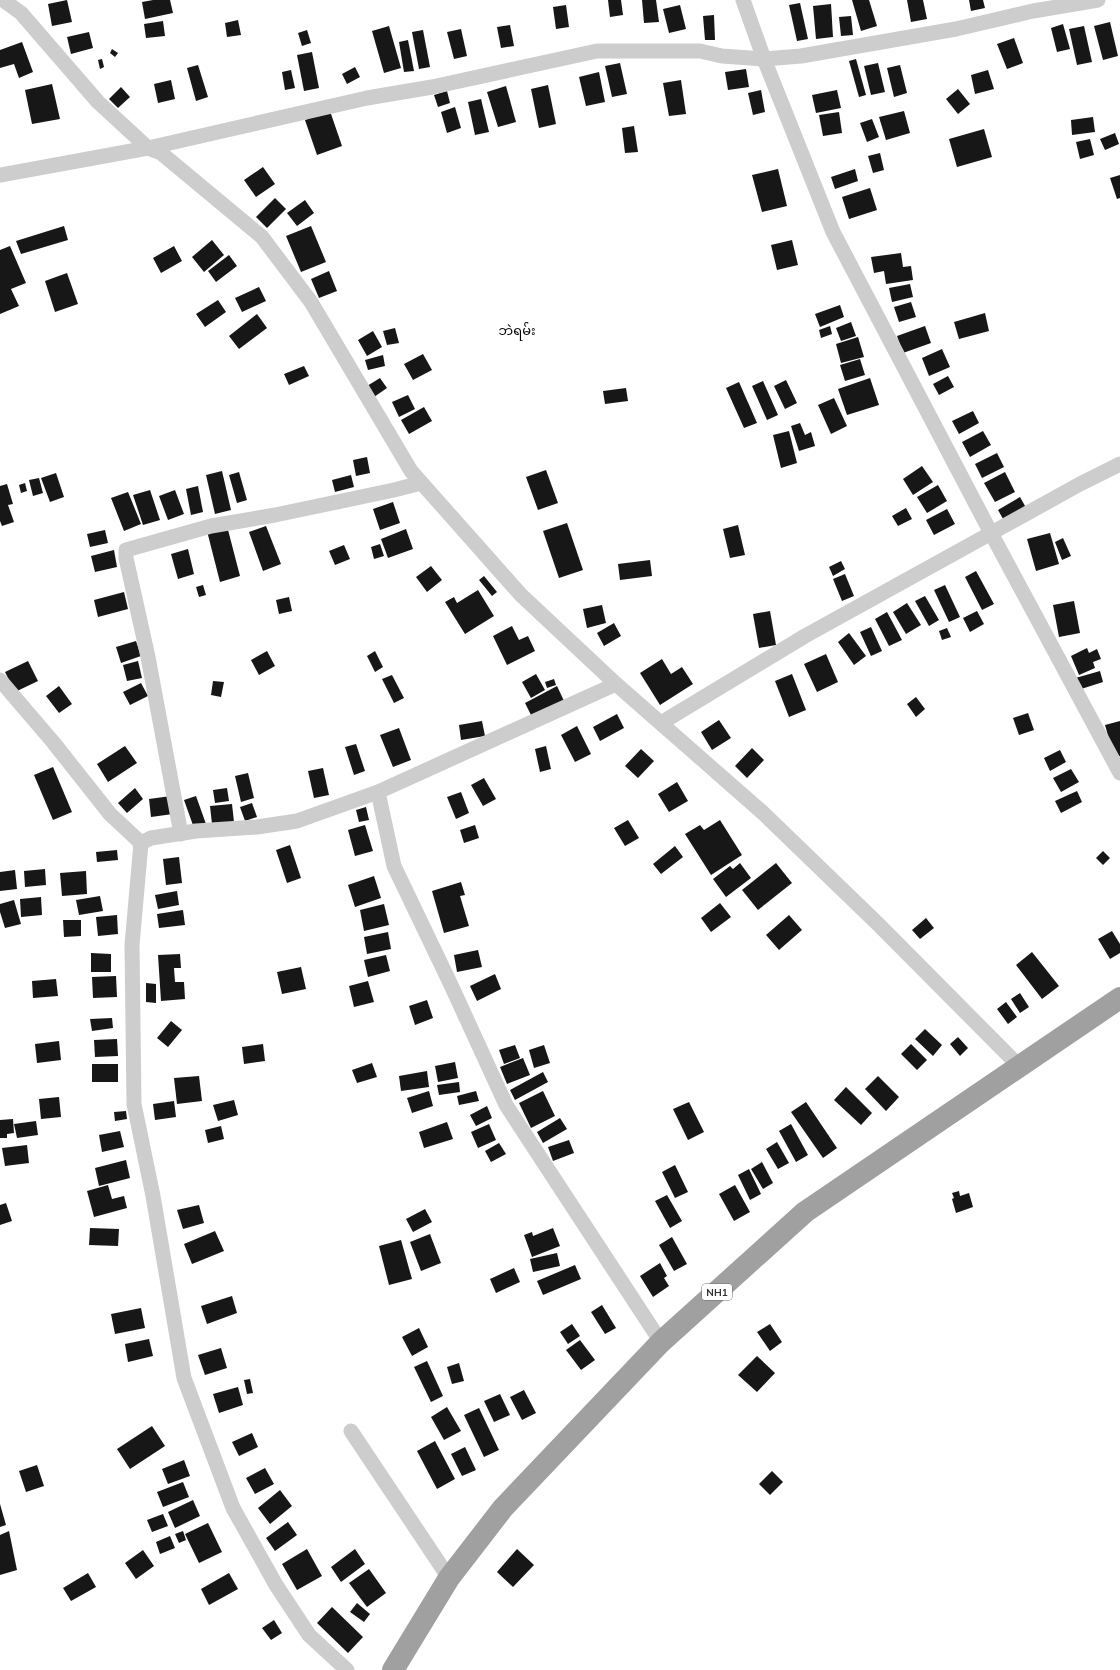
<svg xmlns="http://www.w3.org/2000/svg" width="1120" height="1670" viewBox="0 0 1120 1670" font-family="Mulish,'Noto Sans Myanmar',sans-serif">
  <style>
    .building { fill: #171717 }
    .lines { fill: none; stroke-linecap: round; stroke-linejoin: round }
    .minor { stroke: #cdcdcd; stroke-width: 15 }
    .trunk { stroke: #a0a0a0; stroke-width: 22 }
    .labels { text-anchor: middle; stroke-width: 4; stroke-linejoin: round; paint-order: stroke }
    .shield { fill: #fff; stroke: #6e6e6e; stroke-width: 1 }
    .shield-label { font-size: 10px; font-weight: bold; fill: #303030 }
    .quarter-label { font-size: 13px; fill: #000; stroke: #fff }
  </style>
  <rect width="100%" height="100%" fill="#fff"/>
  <g class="building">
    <path d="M67,0L72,22L52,26L48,4Z"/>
    <path d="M153,0H170L173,13L145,19L142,2Z"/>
    <path d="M608,0H621L623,15L610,17Z"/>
    <path d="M642,0H656L659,22L644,23Z"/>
    <path d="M852,0H869L877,26L861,31Z"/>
    <path d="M907,0H923L927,19L911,22Z"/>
    <path d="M969,0H983L985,8L971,11Z"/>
    <path d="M800,3L808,39L797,41L789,5Z"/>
    <path d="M831,4L833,37L816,39L813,6Z"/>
    <path d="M566,5L569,27L556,29L553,7Z"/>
    <path d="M680,5L686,29L669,33L663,9Z"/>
    <path d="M714,15L715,40H705L703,16Z"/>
    <path d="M851,16L853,35L841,36L839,17Z"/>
    <path d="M238,20L241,35L227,37L225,23Z"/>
    <path d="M163,21L165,36L146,38L144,24Z"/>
    <path d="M1110,22L1118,56L1103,60L1094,26Z"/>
    <path d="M1063,24L1070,49L1057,52L1051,28Z"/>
    <path d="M510,25L514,46L501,48L497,27Z"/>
    <path d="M389,26L401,68L384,73L372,31Z"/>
    <path d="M1084,26L1092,62L1077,65L1069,29Z"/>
    <path d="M461,29L467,56L454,59L447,32Z"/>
    <path d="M307,30L311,43L302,46L298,33Z"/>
    <path d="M423,30L430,67L419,69L412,32Z"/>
    <path d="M89,32L93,48L71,54L67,37Z"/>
    <path d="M1014,38L1023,63L1007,69L997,44Z"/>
    <path d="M408,40L414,71L404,72L399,42Z"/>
    <path d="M22,42L33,72L19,78L14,64L0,68V50Z"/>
    <path d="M112,49L118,53L115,57L110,53Z"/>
    <path d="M312,52L319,88L304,91L297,55Z"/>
    <path d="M102,59L104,67L100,69L98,60Z"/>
    <path d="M856,59L866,95L859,97L849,61Z"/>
    <path d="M620,63L627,94L612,97L605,66Z"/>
    <path d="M878,63L885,92L871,95L864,66Z"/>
    <path d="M198,65L208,97L196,101L187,68Z"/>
    <path d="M900,65L907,93L894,97L887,68Z"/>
    <path d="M355,67L360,77L347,84L342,74Z"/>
    <path d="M746,69L749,87L728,90L725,72Z"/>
    <path d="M291,70L295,88L285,90L282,72Z"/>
    <path d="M988,70L994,89L975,94L971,75Z"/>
    <path d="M599,72L605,102L586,106L579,77Z"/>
    <path d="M171,80L175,99L158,103L154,84Z"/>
    <path d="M681,80L686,114L669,116L663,83Z"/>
    <path d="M52,84L60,119L32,124L25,90Z"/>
    <path d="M548,85L556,124L539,128L531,89Z"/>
    <path d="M506,86L516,122L498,127L487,92Z"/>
    <path d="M121,87L130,97L118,108L109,99Z"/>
    <path d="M958,89L970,104L958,114L946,99Z"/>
    <path d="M761,90L765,112L753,115L748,93Z"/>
    <path d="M837,90L841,108L816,113L812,95Z"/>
    <path d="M447,91L450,103L438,107L434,95Z"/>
    <path d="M481,99L489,132L475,135L468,102Z"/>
    <path d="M455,107L461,128L447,133L441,112Z"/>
    <path d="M330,111L342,146L317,155L305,120Z"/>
    <path d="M904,111L910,133L886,140L879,117Z"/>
    <path d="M839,112L842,133L823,136L819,115Z"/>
    <path d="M1093,117L1095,132L1072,135L1071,120Z"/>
    <path d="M872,119L879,137L867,142L860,123Z"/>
    <path d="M634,126L638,152L625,153L622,128Z"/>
    <path d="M984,129L992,157L957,167L949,139Z"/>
    <path d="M1115,133L1119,144L1105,150L1100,139Z"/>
    <path d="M1090,139L1094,155L1080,159L1076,142Z"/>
    <path d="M880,153L884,170L873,173L868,156Z"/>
    <path d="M263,167L275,184L256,197L244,180Z"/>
    <path d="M778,169L787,206L762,212L752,175Z"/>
    <path d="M855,169L858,181L835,189L831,177Z"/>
    <path d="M1120,175V198L1117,199L1110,178Z"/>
    <path d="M870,188L877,210L849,219L842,197Z"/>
    <path d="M275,198L286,209L267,228L256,217Z"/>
    <path d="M305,200L314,213L297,226L287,213Z"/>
    <path d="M64,226L68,240L21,254L16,241Z"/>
    <path d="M311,226L326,262L301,272L286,236Z"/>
    <path d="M212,240L224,255L204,272L192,257Z"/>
    <path d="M792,240L798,265L777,270L771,245Z"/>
    <path d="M10,246L26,283L11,289L19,306L0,314V250Z"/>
    <path d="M174,246L182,261L161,273L153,258Z"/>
    <path d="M901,253L903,267L911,266L913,280L886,284L884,271L874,273L871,257Z"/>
    <path d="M229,255L237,266L216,282L208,271Z"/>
    <path d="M329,271L337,291L319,298L311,279Z"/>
    <path d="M67,273L78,304L55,312L45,281Z"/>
    <path d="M910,284L913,297L892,302L889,288Z"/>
    <path d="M259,287L266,301L242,312L235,298Z"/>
    <path d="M218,300L226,312L205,327L196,314Z"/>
    <path d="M911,302L916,317L899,322L894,307Z"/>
    <path d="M840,305L844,317L820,327L815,314Z"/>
    <path d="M985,313L989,331L959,339L954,322Z"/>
    <path d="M257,314L267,328L239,349L229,336Z"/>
    <path d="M851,322L856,336L841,341L836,328Z"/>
    <path d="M830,326L832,334L821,338L819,330Z"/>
    <path d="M925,326L931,343L903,353L897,336Z"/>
    <path d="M395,328L399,343L387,345L383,331Z"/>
    <path d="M373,331L382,347L367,356L358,340Z"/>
    <path d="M858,337L864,357L841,363L836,344Z"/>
    <path d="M942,349L950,367L929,376L922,358Z"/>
    <path d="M423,354L432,370L413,380L404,364Z"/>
    <path d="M383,355L385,366L368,370L365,360Z"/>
    <path d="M860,359L865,375L845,381L840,365Z"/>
    <path d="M304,366L309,376L289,385L284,374Z"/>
    <path d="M948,376L954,387L939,395L933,384Z"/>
    <path d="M380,378L387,388L374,397L367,386Z"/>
    <path d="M870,378L879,405L847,415L838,389Z"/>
    <path d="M786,380L797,403L785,409L774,386Z"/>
    <path d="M763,381L778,415L767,420L752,386Z"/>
    <path d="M739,382L757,423L744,428L726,388Z"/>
    <path d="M626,388L628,401L605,404L603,391Z"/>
    <path d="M408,395L415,409L399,417L392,402Z"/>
    <path d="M834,398L847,426L831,434L818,405Z"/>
    <path d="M424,407L432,421L409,434L401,420Z"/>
    <path d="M973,411L979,423L959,434L952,421Z"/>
    <path d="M800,423L805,435L811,432L815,446L799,451L791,426Z"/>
    <path d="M789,431L797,463L781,468L773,435Z"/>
    <path d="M983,431L991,445L970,457L962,442Z"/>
    <path d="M997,453L1004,467L982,478L975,464Z"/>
    <path d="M367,457L370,473L356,476L353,460Z"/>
    <path d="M922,466L933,482L913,495L903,479Z"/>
    <path d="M546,470L558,503L538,510L526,477Z"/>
    <path d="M222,471L231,510L215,514L206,475Z"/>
    <path d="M239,472L247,500L237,503L229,475Z"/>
    <path d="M1005,472L1015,492L995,502L984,483Z"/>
    <path d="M56,473L64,497L50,502L41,478Z"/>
    <path d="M351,475L354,487L335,492L332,480Z"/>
    <path d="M39,478L43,493L33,496L29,480Z"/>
    <path d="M25,483L27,491L21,493L19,485Z"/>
    <path d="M7,484L13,504L8,505L14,522L2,526L0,521V486Z"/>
    <path d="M938,485L947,501L927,513L917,497Z"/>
    <path d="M198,486L203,512L191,515L186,489Z"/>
    <path d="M150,490L160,520L143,525L133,495Z"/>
    <path d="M175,490L184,514L168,520L159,496Z"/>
    <path d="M128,492L141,524L124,531L111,498Z"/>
    <path d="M1020,497L1029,513L1007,526L998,510Z"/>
    <path d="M393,502L400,523L380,530L373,509Z"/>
    <path d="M906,508L912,519L898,526L892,516Z"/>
    <path d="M947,509L955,524L934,535L926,520Z"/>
    <path d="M567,523L583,570L559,578L543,531Z"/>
    <path d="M738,525L745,555L730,558L723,529Z"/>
    <path d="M227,526L240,576L220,582L207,531Z"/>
    <path d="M266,526L281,564L263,571L249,532Z"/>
    <path d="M406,529L413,549L388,558L381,539Z"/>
    <path d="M105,530L108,543L90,547L87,534Z"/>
    <path d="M1050,533L1059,564L1036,571L1027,539Z"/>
    <path d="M1063,538L1071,556L1062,560L1055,542Z"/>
    <path d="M380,544L384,556L374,559L371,547Z"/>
    <path d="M344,545L350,559L335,565L329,551Z"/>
    <path d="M188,549L194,574L178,579L171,554Z"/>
    <path d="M114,550L117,567L95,572L91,556Z"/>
    <path d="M650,560L652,576L620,580L618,564Z"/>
    <path d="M841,561L845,569L833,576L829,567Z"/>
    <path d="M431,566L442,580L427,592L416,577Z"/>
    <path d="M976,571L994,604L982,610L965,577Z"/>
    <path d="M845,574L854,596L842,601L833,579Z"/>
    <path d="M484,576L497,592L492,596L479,580Z"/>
    <path d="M203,585L206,595L199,597L196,587Z"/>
    <path d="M945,585L960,617L949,622L934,590Z"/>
    <path d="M478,590L494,616L465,634L445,602L454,597L457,603Z"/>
    <path d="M124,592L128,609L98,617L94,600Z"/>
    <path d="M925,596L939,620L929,626L915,601Z"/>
    <path d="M289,597L292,611L279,614L276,600Z"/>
    <path d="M1074,601L1080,633L1059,637L1053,605Z"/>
    <path d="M907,603L921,625L906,634L893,612Z"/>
    <path d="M602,605L606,623L587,628L583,609Z"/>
    <path d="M770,611L776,645L759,648L753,614Z"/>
    <path d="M977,611L984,624L970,632L963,618Z"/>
    <path d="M887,612L902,640L889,646L875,619Z"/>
    <path d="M614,623L621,636L604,646L597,633Z"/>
    <path d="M512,626L519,640L528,636L535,651L507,665L493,636Z"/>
    <path d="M871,627L882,651L871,656L860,632Z"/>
    <path d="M947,628L951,637L942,640L939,631Z"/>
    <path d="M849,633L866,656L854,665L838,642Z"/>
    <path d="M136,641L141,656L121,663L116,647Z"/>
    <path d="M1087,648L1089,653L1097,649L1101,659L1093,662L1095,668L1079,675L1071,656Z"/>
    <path d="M267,651L275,666L259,675L251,660Z"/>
    <path d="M375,651L383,667L375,672L367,656Z"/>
    <path d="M826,654L838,682L817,692L804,664Z"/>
    <path d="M662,659L671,674L682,667L693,684L660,705L640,673Z"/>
    <path d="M28,661L38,681L15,692L5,672Z"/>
    <path d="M138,661L142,678L127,681L123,665Z"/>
    <path d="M1100,671L1103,682L1075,691L1072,679Z"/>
    <path d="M536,674L545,690L531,698L522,682Z"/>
    <path d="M792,674L806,710L789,717L775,681Z"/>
    <path d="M392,675L404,698L394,703L382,679Z"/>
    <path d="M554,679L556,685L547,688L545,682Z"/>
    <path d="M213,681L224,682L221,697L211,695Z"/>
    <path d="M141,683L148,696L130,705L123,692Z"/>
    <path d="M59,686L72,704L59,713L46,696Z"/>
    <path d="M557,686L565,703L533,719L525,703Z"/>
    <path d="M916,697L925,709L916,717L907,704Z"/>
    <path d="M1028,713L1034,730L1019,735L1013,718Z"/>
    <path d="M617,714L624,728L600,741L593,727Z"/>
    <path d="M719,720L731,738L712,750L701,732Z"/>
    <path d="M482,721L485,736L461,740L459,725Z"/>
    <path d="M1120,721V756L1114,757L1105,725Z"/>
    <path d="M577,726L591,754L575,762L561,735Z"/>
    <path d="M399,728L411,760L393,767L380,735Z"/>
    <path d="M356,744L365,771L354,775L345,747Z"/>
    <path d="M125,746L137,763L108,782L97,764Z"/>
    <path d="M546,746L551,769L540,772L535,749Z"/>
    <path d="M752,748L764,760L747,778L735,766Z"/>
    <path d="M641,749L654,761L638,778L625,766Z"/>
    <path d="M1060,750L1066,762L1050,771L1044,758Z"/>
    <path d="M53,767L72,812L53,820L34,775Z"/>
    <path d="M323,768L329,795L314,798L308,771Z"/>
    <path d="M1071,769L1079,782L1061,792L1053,778Z"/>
    <path d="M248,773L254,798L241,802L235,776Z"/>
    <path d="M484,778L496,799L483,806L471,785Z"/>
    <path d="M677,782L688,801L669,812L658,794Z"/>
    <path d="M135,788L143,799L127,813L118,803Z"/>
    <path d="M227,788L229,801L215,803L213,790Z"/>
    <path d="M1077,791L1082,802L1061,813L1055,801Z"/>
    <path d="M461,792L469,813L456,819L447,797Z"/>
    <path d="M171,796L173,814L151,817L149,799Z"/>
    <path d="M196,796L206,824L194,828L184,800Z"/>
    <path d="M252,803L257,817L245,821L240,807Z"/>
    <path d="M232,804L234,822L212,824L210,806Z"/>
    <path d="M366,807L369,820L359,822L356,810Z"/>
    <path d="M628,820L639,838L625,846L614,828Z"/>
    <path d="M720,820L742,855L711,875L685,834L700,825L704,830Z"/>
    <path d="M365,825L373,851L355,856L348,830Z"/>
    <path d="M475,825L479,838L464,843L460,830Z"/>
    <path d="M290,845L301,878L287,883L276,850Z"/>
    <path d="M675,846L683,857L661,874L653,864Z"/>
    <path d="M117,850L118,860L97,862L96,852Z"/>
    <path d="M1103,851L1110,858L1103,865L1096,858Z"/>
    <path d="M179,857L182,883L166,885L163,859Z"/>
    <path d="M740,863L751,878L726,897L713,879L730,866L733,869Z"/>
    <path d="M776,863L792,883L758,910L742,890Z"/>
    <path d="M45,869L46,885L25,887L24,871Z"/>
    <path d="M15,870L17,889L0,891V872Z"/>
    <path d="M86,871L87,894L62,896L60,873Z"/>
    <path d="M374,876L381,898L355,907L348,885Z"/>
    <path d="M461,882L465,895L460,896L469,926L444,933L432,891Z"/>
    <path d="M177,891L179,905L158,909L155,895Z"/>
    <path d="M100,896L103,911L79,915L76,900Z"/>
    <path d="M41,897L42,915L21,917L20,899Z"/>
    <path d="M14,900L21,924L5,928L0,912V904Z"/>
    <path d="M720,903L731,917L711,932L701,918Z"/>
    <path d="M384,904L389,925L364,931L360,910Z"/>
    <path d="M183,910L185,925L159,928L157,914Z"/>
    <path d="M117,915L118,934L98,936L96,917Z"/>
    <path d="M789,915L802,930L779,950L766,935Z"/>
    <path d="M926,918L934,928L920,939L912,930Z"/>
    <path d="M63,920H81V936L64,937Z"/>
    <path d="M1112,931L1120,944V953L1110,959L1098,939Z"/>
    <path d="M388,932L391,949L367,954L364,937Z"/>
    <path d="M478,950L482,967L457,972L454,955Z"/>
    <path d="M1032,952L1059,986L1042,999L1016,965Z"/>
    <path d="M91,953L111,954V972H91Z"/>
    <path d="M180,954L181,968H174L175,982H184L185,999L161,1001L158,955Z"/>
    <path d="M386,955L390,971L368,977L364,960Z"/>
    <path d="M301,967L306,989L282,994L277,972Z"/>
    <path d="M495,974L501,989L477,1001L470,986Z"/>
    <path d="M116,976L117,997L93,998L92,977Z"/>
    <path d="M56,979L58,996L33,998L32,981Z"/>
    <path d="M368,981L374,1002L354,1007L349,986Z"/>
    <path d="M146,983L156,984V1003L146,1002Z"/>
    <path d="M1020,993L1029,1007L1020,1013L1011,999Z"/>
    <path d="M427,1000L433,1018L415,1025L409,1006Z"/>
    <path d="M1006,1002L1017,1017L1008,1024L997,1009Z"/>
    <path d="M112,1018L113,1028L92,1031L90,1019Z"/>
    <path d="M171,1021L182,1030L168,1047L157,1038Z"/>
    <path d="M925,1029L942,1045L933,1056L915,1039Z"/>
    <path d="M958,1037L968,1048L960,1056L950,1044Z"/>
    <path d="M117,1039L118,1056L95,1057L94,1040Z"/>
    <path d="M59,1041L61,1060L37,1063L35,1044Z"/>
    <path d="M263,1044L265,1061L244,1064L242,1047Z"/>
    <path d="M911,1044L927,1060L917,1070L901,1054Z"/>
    <path d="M515,1045L520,1058L504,1064L499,1050Z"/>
    <path d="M544,1045L550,1063L534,1068L529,1050Z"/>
    <path d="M523,1058L530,1075L507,1084L500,1067Z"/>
    <path d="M455,1062L458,1078L438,1082L435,1066Z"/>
    <path d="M372,1063L377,1077L357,1083L352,1070Z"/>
    <rect x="92" y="1064" width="26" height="18"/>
    <path d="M427,1071L429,1087L401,1091L399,1076Z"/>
    <path d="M543,1072L548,1082L515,1100L510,1090Z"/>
    <path d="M199,1076L202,1101L177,1104L174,1078Z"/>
    <path d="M878,1076L899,1097L886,1111L865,1089Z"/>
    <path d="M459,1082L460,1092L439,1095L437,1085Z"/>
    <path d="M846,1087L872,1113L861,1125L834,1100Z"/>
    <path d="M429,1091L433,1106L412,1113L407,1098Z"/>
    <path d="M476,1091L479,1101L459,1105L457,1096Z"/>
    <path d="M543,1091L555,1116L531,1128L519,1103Z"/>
    <path d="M59,1097L61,1117L41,1119L39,1099Z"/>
    <path d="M234,1100L238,1115L218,1121L213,1105Z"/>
    <path d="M174,1101L176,1117L155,1120L153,1104Z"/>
    <path d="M689,1102L704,1132L688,1140L673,1109Z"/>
    <path d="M806,1102L837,1148L823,1158L791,1112Z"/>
    <path d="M487,1106L492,1118L476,1126L470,1115Z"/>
    <path d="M126,1111L127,1119L115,1121L114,1112Z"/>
    <path d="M560,1118L567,1129L543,1143L537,1132Z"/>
    <path d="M13,1119L14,1133L7,1134V1138H0V1120Z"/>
    <path d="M36,1121L38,1135L17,1138L14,1124Z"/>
    <path d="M447,1122L453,1139L424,1148L419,1132Z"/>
    <path d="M489,1124L496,1140L478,1148L471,1132Z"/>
    <path d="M791,1124L808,1155L796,1162L779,1131Z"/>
    <path d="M221,1126L224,1139L208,1143L205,1130Z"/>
    <path d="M120,1131L124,1147L102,1152L99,1135Z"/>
    <path d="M569,1140L574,1153L553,1161L548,1147Z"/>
    <path d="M777,1142L789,1163L778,1169L766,1149Z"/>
    <path d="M499,1143L506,1154L491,1162L485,1151Z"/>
    <path d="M27,1145L29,1163L5,1166L2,1148Z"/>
    <path d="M126,1160L130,1178L99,1186L95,1168Z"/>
    <path d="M762,1162L773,1183L763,1189L751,1169Z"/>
    <path d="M675,1165L688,1192L675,1198L662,1172Z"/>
    <path d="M749,1169L761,1194L750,1200L738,1175Z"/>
    <path d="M108,1185L112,1199L124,1196L127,1208L94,1217L87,1191Z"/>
    <path d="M735,1185L750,1212L734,1221L719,1194Z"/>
    <path d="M959,1191L960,1196L969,1193L973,1207L956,1213L952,1199L954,1198L952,1193Z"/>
    <path d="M667,1195L682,1221L670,1228L655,1201Z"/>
    <path d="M6,1203L12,1221L0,1225V1205Z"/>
    <path d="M199,1205L204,1223L183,1229L177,1210Z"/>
    <path d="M425,1209L432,1222L413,1232L406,1219Z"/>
    <path d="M90,1228L119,1229L118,1246L89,1245Z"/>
    <path d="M553,1228L560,1246L532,1257L524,1235L532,1232L533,1236Z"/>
    <path d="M215,1231L224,1251L192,1264L184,1244Z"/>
    <path d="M430,1234L441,1263L421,1271L410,1242Z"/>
    <path d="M672,1237L687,1264L674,1271L659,1245Z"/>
    <path d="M401,1240L412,1279L389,1285L379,1246Z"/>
    <path d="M557,1253L560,1266L533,1272L530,1259Z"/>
    <path d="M660,1263L667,1276L664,1278L669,1286L653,1297L640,1276Z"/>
    <path d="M575,1265L581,1279L543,1295L537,1281Z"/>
    <path d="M514,1268L520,1282L496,1293L490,1279Z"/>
    <path d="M232,1296L237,1313L207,1324L201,1306Z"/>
    <path d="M602,1305L616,1328L605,1334L591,1312Z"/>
    <path d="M141,1308L145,1328L115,1334L111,1314Z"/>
    <path d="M572,1324L580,1336L568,1344L560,1332Z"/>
    <path d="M770,1324L782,1342L770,1351L757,1332Z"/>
    <path d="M419,1328L428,1347L412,1356L402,1337Z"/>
    <path d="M149,1339L153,1356L128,1362L125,1344Z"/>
    <path d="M580,1340L595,1360L581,1370L566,1350Z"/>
    <path d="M221,1348L227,1368L205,1375L198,1355Z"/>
    <path d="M757,1356L775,1373L757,1392L738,1375Z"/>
    <path d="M427,1361L443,1396L431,1402L414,1367Z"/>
    <path d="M459,1363L464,1381L452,1384L447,1367Z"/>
    <path d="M250,1379L253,1393L247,1394L244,1380Z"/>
    <path d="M238,1387L243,1405L219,1413L213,1394Z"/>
    <path d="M524,1390L536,1413L522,1420L510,1397Z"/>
    <path d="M500,1394L510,1415L494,1422L484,1401Z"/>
    <path d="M447,1407L461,1431L444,1440L431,1417Z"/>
    <path d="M479,1408L499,1450L484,1457L464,1415Z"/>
    <path d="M152,1426L165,1446L130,1469L117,1449Z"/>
    <path d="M252,1433L258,1447L239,1456L232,1442Z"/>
    <path d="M435,1441L455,1479L437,1489L417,1451Z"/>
    <path d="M465,1447L476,1470L462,1476L451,1454Z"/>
    <path d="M184,1460L190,1476L168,1484L162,1469Z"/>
    <path d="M37,1465L44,1486L26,1492L19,1471Z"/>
    <path d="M265,1468L274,1484L255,1494L246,1478Z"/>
    <path d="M772,1471L783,1482L770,1495L759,1484Z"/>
    <path d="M183,1482L189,1497L163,1507L157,1492Z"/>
    <path d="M280,1490L292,1506L270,1524L258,1508Z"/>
    <path d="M193,1500L200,1516L175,1528L168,1512Z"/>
    <path d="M0,1504L6,1525L0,1527Z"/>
    <path d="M163,1514L168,1526L152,1532L147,1520Z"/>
    <path d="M288,1522L297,1535L275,1551L266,1538Z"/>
    <path d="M208,1523L222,1552L199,1563L185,1534Z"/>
    <path d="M9,1531L17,1570L0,1575V1535Z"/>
    <path d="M183,1531L186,1540L179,1543L175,1534Z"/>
    <path d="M170,1536L175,1548L160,1554L156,1542Z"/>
    <path d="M307,1549L322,1576L297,1590L282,1564Z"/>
    <path d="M355,1549L365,1564L341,1582L331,1567Z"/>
    <path d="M517,1549L534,1565L513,1587L497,1572Z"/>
    <path d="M143,1550L154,1566L136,1579L125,1563Z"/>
    <path d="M369,1569L386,1593L367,1607L349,1583Z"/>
    <path d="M88,1573L96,1587L71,1601L63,1588Z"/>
    <path d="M229,1573L238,1589L209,1605L201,1589Z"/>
    <path d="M357,1603L370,1614L364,1622L350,1612Z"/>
    <path d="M332,1607L363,1637L348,1653L317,1623Z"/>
    <path d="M274,1620L282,1633L271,1640L262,1628Z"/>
  </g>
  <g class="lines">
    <g class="minor">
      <path d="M3,0L21,13L98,102L148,148L161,153L262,237L311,302L411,471L521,595L616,684L762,812L878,924L1020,1067"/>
      <path d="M743,0L764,59L833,232L991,533L1120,773"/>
      <path d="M0,175L148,148L367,98L432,87L597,51H700L722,56L764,59L801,56L956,29L1033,11L1098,0"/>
      <path d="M0,680L53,742L110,814L141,843L151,838L196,831L257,827L297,821L378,792L616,684"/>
      <path d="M661,723L805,636L1080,484L1120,464"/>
      <path d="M378,792L394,866L451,985L506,1105L661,1342"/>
      <path d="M181,834L148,657L126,558V550L211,526L275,515L394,490L421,483"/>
      <path d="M141,843L132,945L134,1104L153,1196L184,1378L233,1508L276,1585L309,1635L347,1670"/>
      <path d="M351,1431L449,1578"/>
    </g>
    <path class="trunk" d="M393,1670L449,1578L503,1508L661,1342L805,1212L1120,998"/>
  </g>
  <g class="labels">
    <rect class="shield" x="702" y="1284" width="30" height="16" rx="3"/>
    <g class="shield-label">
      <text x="717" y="1296">NH1</text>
    </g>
    <g class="quarter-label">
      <text x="517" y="335">ဘဲရမ်း</text>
    </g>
  </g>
</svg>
